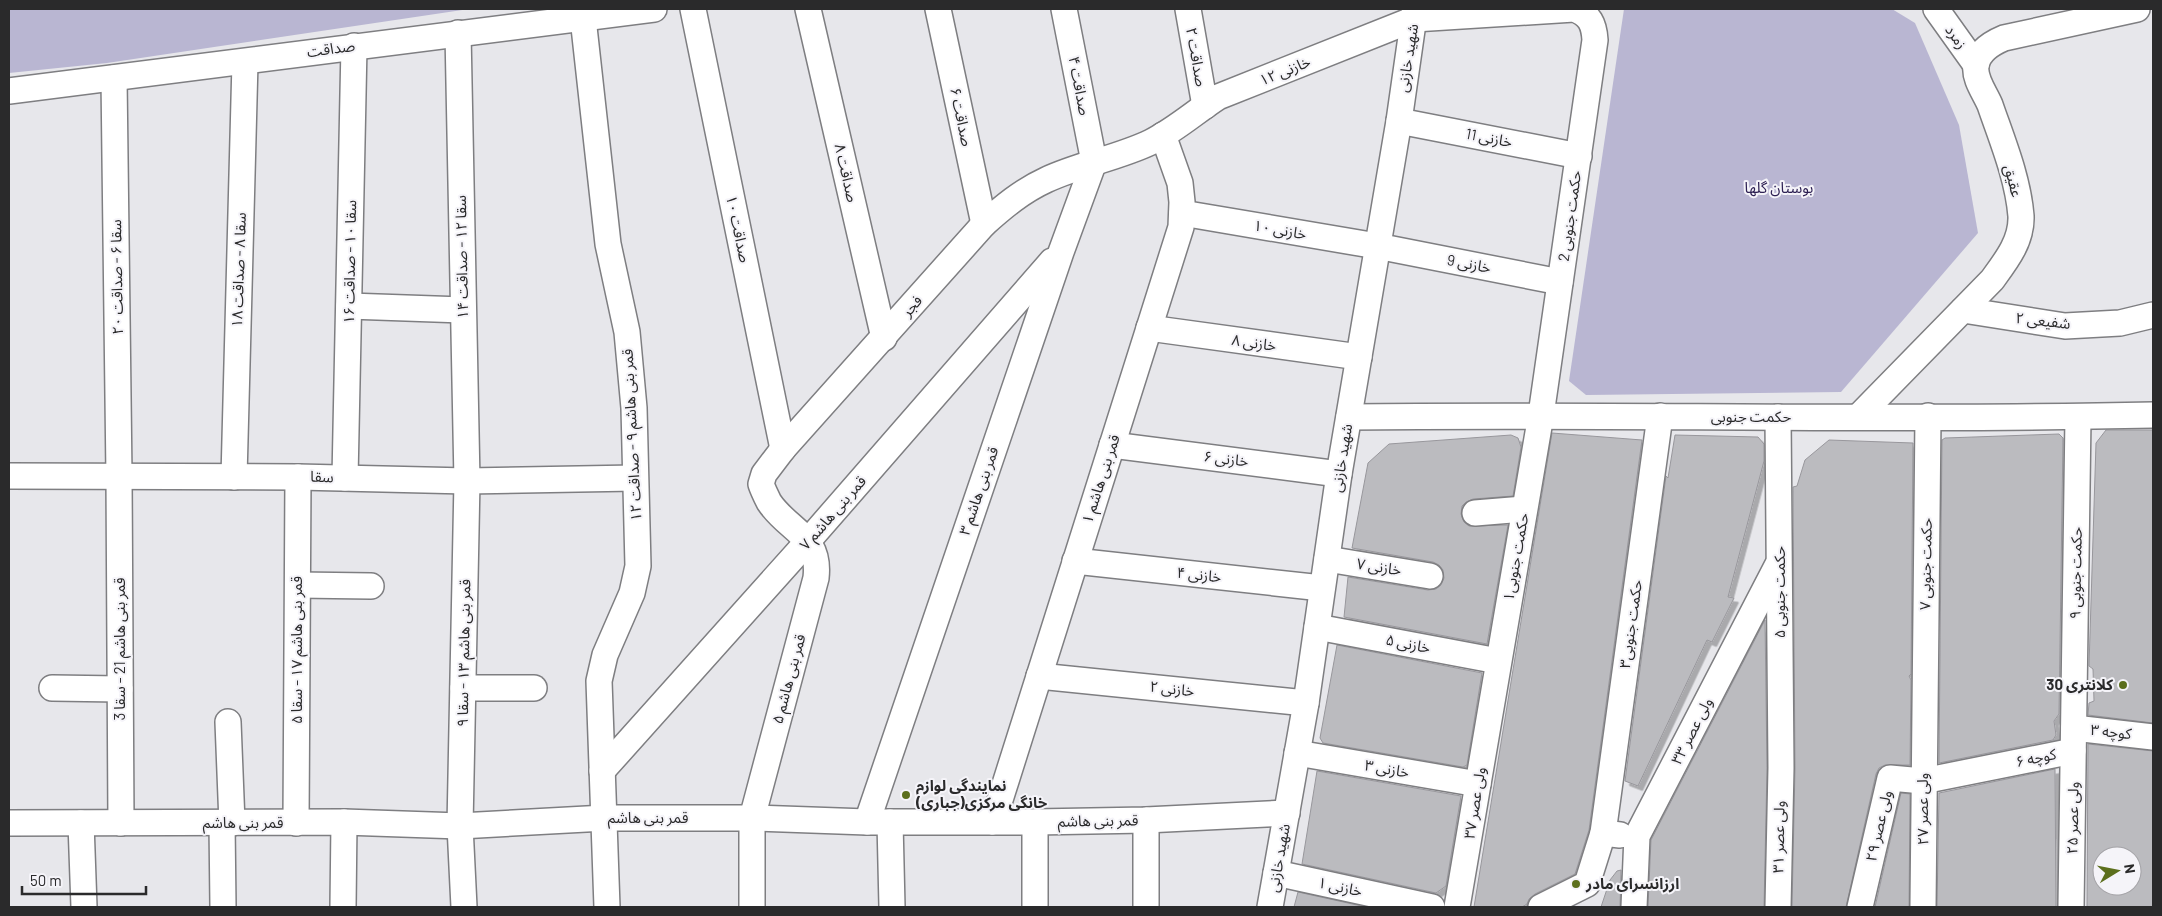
<svg xmlns="http://www.w3.org/2000/svg" width="2162" height="916" viewBox="0 0 2162 916" font-family="Barlow,'Noto Sans Arabic',sans-serif">
  <style>
    .green { fill: #b9b6d2 }
    .building { fill: #bbbbbf; stroke: #98979c; fill-rule: evenodd; filter: url(#shadow) }
    .lines { fill: none; stroke-linecap: round; stroke-linejoin: round }
    .minor-casing { stroke: #7e7e81; stroke-width: 28 }
    .minor { stroke: #fff; stroke-width: 25 }
    .poi-dot { fill: #5c6f1d; stroke: #f5f4f9; stroke-width: 2 }
    .labels { text-anchor: middle; stroke-width: 4; stroke-linejoin: round; paint-order: stroke }
    .street-label { font-size: 15px; fill: #2a2a2b; stroke: #f5f4f9 }
    .park-label { font-size: 15px; fill: #2d2053; stroke: #f5f4f9 }
    .poi-label { font-size: 15px; font-weight: bold; fill: #2a2a2b; stroke: #f5f4f9; text-anchor: start }
  </style>
  <defs>
    <filter id="shadow"><feDropShadow dx="4.5" dy="4.5" stdDeviation="0" flood-color="#0004"/></filter>
  </defs>
  <rect width="100%" height="100%" fill="#e7e7eb"/>
  <g class="green">
    <path d="M9,9H469L107,63L9,73Z"/>
    <path d="M1624,9H1892L1915,23L1959,125L1978,233L1841,392L1586,395L1569,381Z"/>
  </g>
  <g class="building">
    <path d="M2106,430H2153V723L2088,715L2089,703L2094,701L2093,669L2089,666L2096,443Z"/>
    <path d="M1552,433L1642,440L1589,830L1575,874L1535,894L1529,899L1527,904L1522,907H1474Z"/>
    <path d="M2059,434L2063,438L2059,714L2054,721L2056,735L2053,740L1939,763L1942,440L1945,438Z"/>
    <path d="M1511,435L1518,438L1521,447L1513,496L1473,499L1466,502L1462,506L1461,514L1464,522L1469,526L1508,525L1487,644L1344,617L1348,577L1428,590L1436,589L1441,585L1444,578L1443,570L1439,565L1433,562L1352,548L1368,463L1389,444Z"/>
    <path d="M1675,435L1758,437L1764,444V461L1728,597L1734,598L1712,642L1707,640L1638,786L1625,781L1666,476L1668,478Z"/>
    <path d="M1829,440L1913,443L1911,674L1909,676L1911,680L1910,765H1885L1879,768L1876,774L1846,907H1792L1795,768L1793,487L1797,486L1805,460Z"/>
    <path d="M1765,620L1767,768L1764,907H1648L1651,840Z"/>
    <path d="M1337,645L1482,673L1467,765L1463,767L1323,743L1320,738Z"/>
    <path d="M2088,744L2153,751V907H2087ZM2102,856H2132V886H2102Z"/>
    <path d="M2055,769L2056,907H1937L1939,793Z"/>
    <path d="M1317,771L1461,796L1446,886L1436,893L1302,864Z"/>
    <path d="M1901,793L1910,794L1909,907H1875Z"/>
    <path d="M1621,870L1620,907H1601L1610,880L1617,871Z"/>
    <path d="M1298,892L1366,907H1294Z"/>
  </g>
  <g class="lines">
    <defs>
      <g id="minor">
        <path d="M693,9L783,449"/>
        <path d="M808,9L884,338"/>
        <path d="M938,9L984,224"/>
        <path d="M1188,9L1205,106"/>
        <path d="M1936,9L1976,65"/>
        <path d="M583,18L608,244L627,332L634,408L638,566L632,593L605,655L599,681L607,907"/>
        <path d="M458,33L467,481L460,826L464,907"/>
        <path d="M114,78L119,476L121,823"/>
        <path d="M9,91L654,9"/>
        <path d="M1399,121L1579,156"/>
        <path d="M1182,213L1377,246L1560,282"/>
        <path d="M349,306L463,310"/>
        <path d="M1963,310L2065,326L2120,323L2153,315"/>
        <path d="M1149,328L1359,357"/>
        <path d="M1349,417C1617,414 1885,421 2153,415"/>
        <path d="M1778,417L1781,768L1778,907"/>
        <path d="M1858,417L1992,280C2006,261 2022,241 2021,216C2018,178 2002,140 1990,105C1985,93 1974,79 1976,66C1978,51 1992,43 2004,38L2137,9"/>
        <path d="M1112,445L1339,474"/>
        <path d="M9,476L298,477L467,481L635,478"/>
        <path d="M234,477L245,62"/>
        <path d="M345,478L354,46"/>
        <path d="M1475,513L1524,509"/>
        <path d="M1327,559L1430,576"/>
        <path d="M1075,561L1322,588"/>
        <path d="M298,585L371,586"/>
        <path d="M1317,627L1498,661"/>
        <path d="M1039,676L1306,703"/>
        <path d="M52,688L120,689"/>
        <path d="M463,688H534"/>
        <path d="M228,722L232,823"/>
        <path d="M2074,728L2153,737"/>
        <path d="M1297,753L1478,784"/>
        <path d="M602,771L808,541L1052,261"/>
        <path d="M1146,820V907"/>
        <path d="M867,822L1061,252L1094,162L1064,9"/>
        <path d="M890,822L892,907"/>
        <path d="M993,822L1181,227L1182,202L1180,183L1163,135"/>
        <path d="M1035,822V907"/>
        <path d="M9,823L344,822L460,826L605,818H752L867,822H1035L1146,820L1287,813"/>
        <path d="M81,823L84,907"/>
        <path d="M222,823L223,907"/>
        <path d="M296,823L298,477"/>
        <path d="M1603,833L1660,416"/>
        <path d="M1276,873L1432,907"/>
        <path d="M343,907L344,822"/>
        <path d="M752,907V818L816,578C821,535 788,531 769,502C766,496 763,490 761,484L764,474L783,449L984,224C1003,207 1022,191 1046,180C1080,164 1118,158 1151,142C1175,130 1195,112 1218,97L1414,19L1574,9C1590,15 1594,24 1595,40L1541,415L1457,907"/>
        <path d="M1270,907L1306,703L1339,474L1399,121L1415,9"/>
        <path d="M1541,907L1587,884L1603,833L1620,835"/>
        <path d="M1634,907L1637,836L1777,566"/>
        <path d="M1860,907L1890,778L1923,781L2073,751"/>
        <path d="M1923,907L1928,416"/>
        <path d="M2071,907L2078,417"/>
      </g>
    </defs>
    <use href="#minor" class="minor-casing"/>
    <use href="#minor" class="minor"/>
  </g>
  <g class="poi-dot">
    <circle cx="2123" cy="685" r="5"/>
    <circle cx="906" cy="795" r="5"/>
    <circle cx="1576" cy="884" r="5"/>
  </g>
  <g class="labels">
    <g class="street-label">
      <text transform="translate(1956 37) rotate(55)" y="5">زمرد</text>
      <text transform="translate(331 49) rotate(-8)" y="5">صداقت</text>
      <text transform="translate(1196 57) rotate(80)" y="5">صداقت ۲</text>
      <text transform="translate(1408 58) rotate(-81)" y="5">شهید خازنی</text>
      <text transform="translate(1285 71) rotate(-22)" y="5">خازنی ۱۲</text>
      <text transform="translate(1079 86) rotate(79)" y="5">صداقت ۴</text>
      <text transform="translate(961 117) rotate(78)" y="5">صداقت ۶</text>
      <text transform="translate(1489 138) rotate(11)" y="5">خازنی 11</text>
      <text transform="translate(846 173) rotate(77)" y="5">صداقت ۸</text>
      <text transform="translate(2013 181) rotate(76)" y="5">عقیق</text>
      <text transform="translate(1570 216) rotate(-82)" y="5">حکمت جنوبی 2</text>
      <text transform="translate(738 229) rotate(78)" y="5">صداقت ۱۰</text>
      <text transform="translate(1280 230) rotate(10)" y="5">خازنی ۱۰</text>
      <text transform="translate(462 257) rotate(-91)" y="5">سقا ۱۲ - صداقت ۱۴</text>
      <text transform="translate(350 262) rotate(-89)" y="5">سقا ۱۰ - صداقت ۱۶</text>
      <text transform="translate(1469 264) rotate(11)" y="5">خازنی 9</text>
      <text transform="translate(239 270) rotate(-88)" y="5">سقا ۸ - صداقت ۱۸</text>
      <text transform="translate(117 277) rotate(-91)" y="5">سقا ۶ - صداقت ۲۰</text>
      <text transform="translate(912 306) rotate(-49)" y="5">فجر</text>
      <text transform="translate(2043 321) rotate(6)" y="5">شفیعی ۲</text>
      <text transform="translate(1254 343) rotate(8)" y="5">خازنی ۸</text>
      <text x="1751" y="422">حکمت جنوبی</text>
      <text transform="translate(632 435) rotate(-93)" y="5">قمر بنی هاشم ۹ - صداقت ۱۲</text>
      <text transform="translate(1342 458) rotate(-81)" y="5">شهید خازنی</text>
      <text transform="translate(1226 459) rotate(7)" y="5">خازنی ۶</text>
      <text transform="translate(322 477) rotate(2)" y="5">سقا</text>
      <text transform="translate(1101 479) rotate(-72)" y="5">قمر بنی هاشم ۱</text>
      <text transform="translate(979 491) rotate(-71)" y="5">قمر بنی هاشم ۳</text>
      <text transform="translate(833 513) rotate(-49)" y="5">قمر بنی هاشم ۷</text>
      <text transform="translate(1516 557) rotate(-80)" y="5">حکمت جنوبی۱</text>
      <text transform="translate(1926 564) rotate(-89)" y="5">حکمت جنوبی ۷</text>
      <text transform="translate(1379 567) rotate(9)" y="5">خازنی ۷</text>
      <text transform="translate(2076 573) rotate(-89)" y="5">حکمت جنوبی ۹</text>
      <text transform="translate(1199 575) rotate(6)" y="5">خازنی ۴</text>
      <text transform="translate(1780 592) rotate(-90)" y="5">حکمت جنوبی ۵</text>
      <text transform="translate(1631 624) rotate(-82)" y="5">حکمت جنوبی۳</text>
      <text transform="translate(1408 644) rotate(11)" y="5">خازنی ۵</text>
      <text transform="translate(120 649) rotate(-90)" y="5">قمر بنی هاشم 21 - سقا 3</text>
      <text transform="translate(297 650) rotate(-90)" y="5">قمر بنی هاشم ۱۷ - سقا ۵</text>
      <text transform="translate(464 653) rotate(-89)" y="5">قمر بنی هاشم ۱۳ - سقا ۹</text>
      <text transform="translate(789 679) rotate(-75)" y="5">قمر بنی هاشم ۵</text>
      <text transform="translate(1172 689) rotate(6)" y="5">خازنی ۲</text>
      <text transform="translate(1692 731) rotate(-63)" y="5">ولی عصر ۳۳</text>
      <text transform="translate(2111 732) rotate(6)" y="5">کوچه ۳</text>
      <text transform="translate(2036 758) rotate(-12)" y="5">کوچه ۶</text>
      <text transform="translate(1387 769) rotate(10)" y="5">خازنی ۳</text>
      <text transform="translate(1475 803) rotate(-81)" y="5">ولی عصر ۳۷</text>
      <text transform="translate(1923 809) rotate(-90)" y="5">ولی عصر ۲۷</text>
      <text x="648" y="823">قمر بنی هاشم</text>
      <text transform="translate(2073 818) rotate(-89)" y="5">ولی عصر ۲۵</text>
      <text transform="translate(1098 821) rotate(-1)" y="5">قمر بنی هاشم</text>
      <text x="243" y="828">قمر بنی هاشم</text>
      <text transform="translate(1879 826) rotate(-77)" y="5">ولی عصر ۲۹</text>
      <text transform="translate(1779 837) rotate(-89)" y="5">ولی عصر ۳۱</text>
      <text transform="translate(1279 858) rotate(-80)" y="5">شهید خازنی</text>
      <text transform="translate(1340 887) rotate(12)" y="5">خازنی ۱</text>
    </g>
    <g class="park-label">
      <text x="1779" y="193">بوستان گلها</text>
    </g>
    <g class="poi-label">
      <text x="2113" y="690" text-anchor="end">کلانتری 30</text>
      <text x="916" y="791">نمایندگی لوازم<tspan x="916" dy="17">خانگی مرکزی(جباری)</tspan></text>
      <text x="1586" y="889">ارزانسرای مادر</text>
    </g>
  </g>
  <rect width="2162" height="916" fill="none" stroke="#2a2a2b" stroke-width="20"/>
  <g transform="translate(2117 871) rotate(80)"><circle r="24" fill="#f5f4f9" stroke="#a4a3a7"/>
  <path d="M0-4L9 19L0 12L-9 19Z" fill="#5c6f1d"/>
  <text y="-8" font-size="14" font-weight="bold" text-anchor="middle" fill="#2a2a2b">N</text>
  </g>
  <path d="M22 886v8h124v-8" fill="none" stroke="#2a2a2b" stroke-width="2.5"/>
  <text x="30" y="886" font-size="15" fill="#2a2a2b" stroke="#f5f4f9" stroke-width="4" paint-order="stroke">50 m</text>
</svg>
